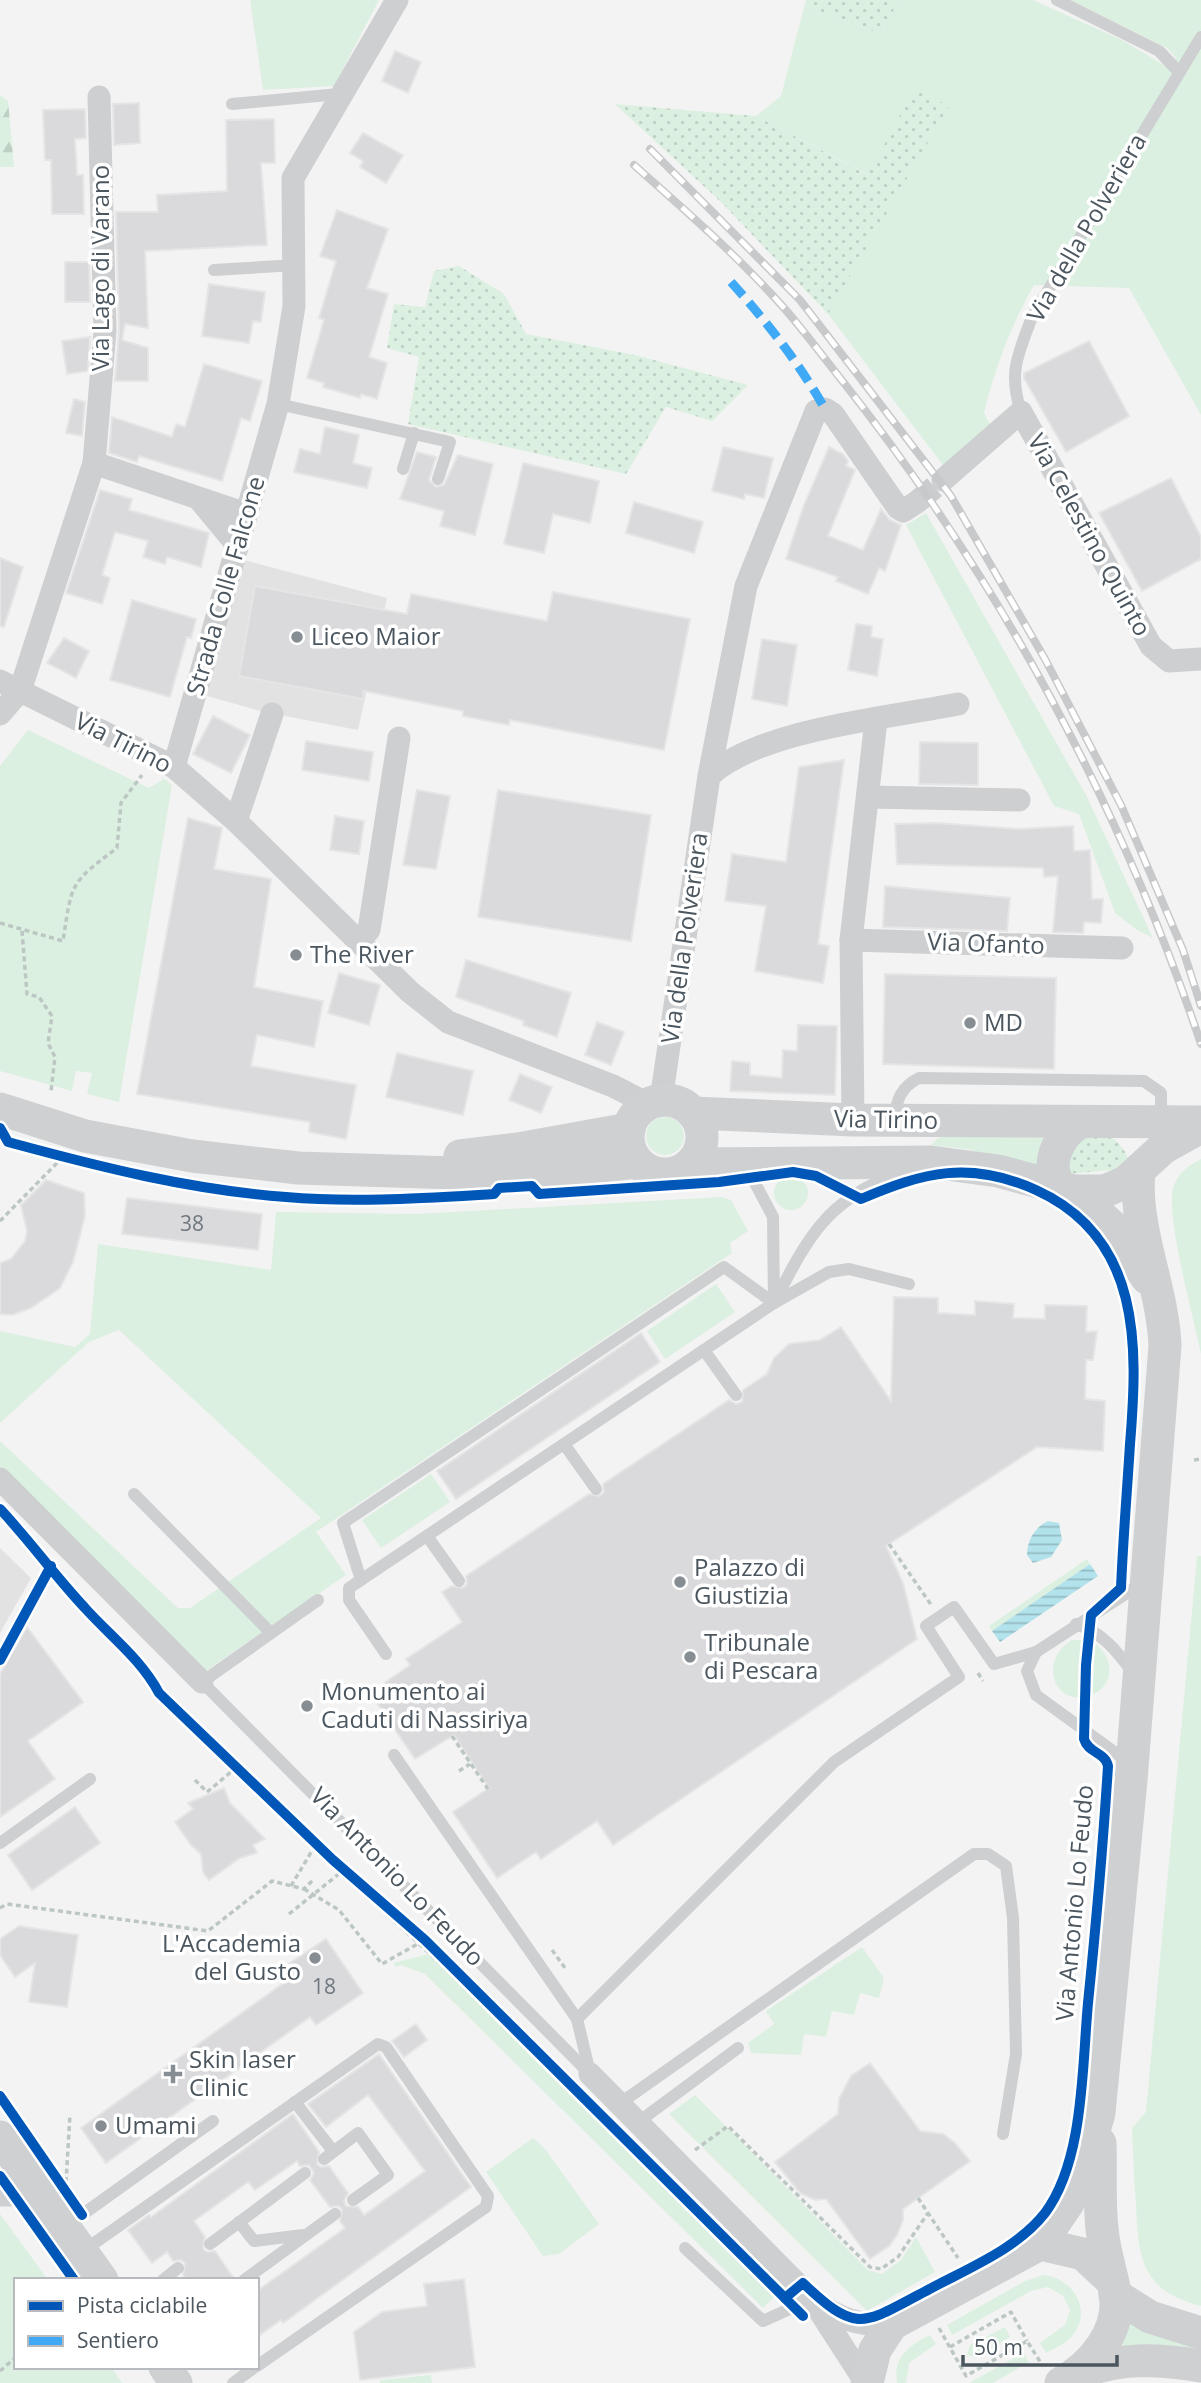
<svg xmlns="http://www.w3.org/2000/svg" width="1201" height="2383" viewBox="0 0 1201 2383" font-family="'Open Sans',sans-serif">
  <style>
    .education { fill: #e2e2e3 }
    .green { fill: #dbf0e1 }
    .forest { fill: url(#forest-firs) }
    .garden { fill: url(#garden-dots) }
    .water { fill: url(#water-rules) }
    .building { fill: #dadadc; stroke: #e5e5e6; stroke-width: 2 }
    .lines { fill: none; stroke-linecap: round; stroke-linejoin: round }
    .street-tunnel { stroke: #caccce; stroke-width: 23; stroke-dasharray: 23 11; stroke-linecap: butt }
    .path { stroke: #bcc7c3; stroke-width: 3.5; stroke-dasharray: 5 3.5; stroke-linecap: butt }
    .lane { stroke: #cdcfd1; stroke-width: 12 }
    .street { stroke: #cdcfd1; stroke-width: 23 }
    .secondary { stroke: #ced0d2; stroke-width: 33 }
    .rail-casing { stroke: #c8c9cb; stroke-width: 8 }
    .rail { stroke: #fff; stroke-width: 5; stroke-dasharray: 16; stroke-linecap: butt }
    .quiet { stroke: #3fa9f5; stroke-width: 9; stroke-dasharray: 18 9; stroke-linecap: butt }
    .cycleway-casing { stroke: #fff; stroke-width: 15 }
    .cycleway { stroke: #0057b8; stroke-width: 10 }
    .poi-dot { fill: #868d93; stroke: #fff; stroke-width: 2.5 }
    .labels { text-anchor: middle; stroke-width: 7; stroke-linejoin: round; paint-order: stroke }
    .number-label { font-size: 21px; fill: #707880 }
    .street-label { font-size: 24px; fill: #4b565f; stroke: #fff }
    .poi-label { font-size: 24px; fill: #4b565f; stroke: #fff; text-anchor: start }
  </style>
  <defs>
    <pattern id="forest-firs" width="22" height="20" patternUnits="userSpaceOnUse" patternTransform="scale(1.75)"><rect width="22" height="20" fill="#dbf0e1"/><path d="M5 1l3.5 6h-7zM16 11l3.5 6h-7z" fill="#bdd0c3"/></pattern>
    <pattern id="garden-dots" width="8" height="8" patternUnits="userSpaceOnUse" patternTransform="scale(1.75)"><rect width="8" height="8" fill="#dbf0e1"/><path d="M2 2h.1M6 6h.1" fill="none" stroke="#bdd0c3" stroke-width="1.8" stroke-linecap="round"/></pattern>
    <pattern id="water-rules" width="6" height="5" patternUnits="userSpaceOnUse" patternTransform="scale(1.75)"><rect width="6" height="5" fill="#b2e2eb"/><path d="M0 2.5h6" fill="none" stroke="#93bac2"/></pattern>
  </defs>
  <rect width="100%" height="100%" fill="#f4f3f3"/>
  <g class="education">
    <path d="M240,559L387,598L358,730L264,712L200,694Z"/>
    <path d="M0,1548L31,1578L0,1633Z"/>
  </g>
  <g class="green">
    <path d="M250,0H379L334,86L263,90Z"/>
    <path d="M899,0H1033L1122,40L1169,68L1176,58L1167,48L1071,0H1201V415L1129,288L1034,285C1011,326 995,367 984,413L993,430L946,469L828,314L914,89L869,175L756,116L781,96L804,7L881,34Z"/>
    <path d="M926,513L1086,795L1153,938L1137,930L1115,913L1079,814L1054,806L906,525Z"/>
    <path d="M28,730L149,788L164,779L172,785L119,1102L87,1094L92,1073L76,1071L72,1091L0,1071V766Z"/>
    <circle cx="665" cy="1136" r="19"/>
    <path d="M949,1136L1060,1138L1048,1172L967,1149L931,1145L938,1138Z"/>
    <path d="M1201,1159V1354C1194,1319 1166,1218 1173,1189C1176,1174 1188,1166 1201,1159Z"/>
    <circle cx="791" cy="1193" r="17"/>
    <path d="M721,1197L731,1200L748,1231L730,1243L732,1253L316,1532L346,1575L191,1681L0,1477V1441L178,1608H190L321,1518L119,1330L89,1342L0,1423V1331L75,1347L90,1334L98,1244L271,1270L276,1212L417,1214Z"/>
    <path d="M716,1284L735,1312L665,1359L647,1331Z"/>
    <path d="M431,1474L450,1502L381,1548L362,1520Z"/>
    <path d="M1197,1556H1201V2306C1141,2291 1138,2257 1136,2204C1134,2179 1133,2153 1132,2128L1146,2112Z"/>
    <path d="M1087,1559L1090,1564L992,1631L989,1626Z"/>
    <path d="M1072,1640H1085L1081,1698C1046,1697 1045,1654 1072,1640Z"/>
    <path d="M1091,1641C1115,1655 1117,1686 1089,1696Z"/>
    <path d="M862,1947L884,1978L879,1998L860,1993L854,2015L832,2011L826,2037L804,2034L801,2055L751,2053L748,2043L774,2024L766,2011Z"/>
    <path d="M429,1954L776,2295L763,2308L425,1974L401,1965L396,1967L393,1963Z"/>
    <path d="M695,2095L868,2270L882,2274L901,2260L916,2237L935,2272L867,2311L669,2114Z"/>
    <path d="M533,2138L545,2149L599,2224L559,2254L543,2256L486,2172Z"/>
    <path d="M0,2214L48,2280H16V2367H111L122,2383H0Z"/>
    <path d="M1044,2275C1072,2278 1093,2309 1073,2335C1067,2343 1055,2348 1046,2353L1040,2343L1065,2325L1070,2310L1063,2296L1048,2287L1031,2291L952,2335L947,2325L1025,2281Z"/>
    <path d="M1130,2316L1201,2348V2356L1122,2348Z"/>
    <path d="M1005,2327L1010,2337L978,2358L967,2355L970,2345Z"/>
    <path d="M930,2335L936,2344L909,2363L906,2383H897C893,2356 909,2346 930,2335Z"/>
    <path d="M1023,2353L1029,2362L993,2383H969Z"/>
    <path d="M431,2375L432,2383H380V2380Z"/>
  </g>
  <path class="forest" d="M0,95L8,101L14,167H0Z"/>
  <g class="garden">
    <path d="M806,0H899L881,34L804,7Z"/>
    <path d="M914,89L949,106L828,314L721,202L615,104L756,116L868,175Z"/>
    <path d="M459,266L504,294L526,334L635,355L748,385L712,421L666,407L626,474L408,424L419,357L387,348L394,304L425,307L434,271Z"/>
    <path d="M1107,1135C1120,1142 1124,1149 1130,1162L1123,1169L1067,1174V1156L1082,1137Z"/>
  </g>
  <g class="water">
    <path d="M1048,1521L1059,1523L1062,1540L1051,1557L1033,1563L1027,1555C1027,1540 1035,1527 1048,1521Z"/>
    <path d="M1090,1564L1098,1576L1000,1642L992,1631Z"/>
  </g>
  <g class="building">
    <path d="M395,51L421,62L408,93L382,81Z"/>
    <path d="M139,103L140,143L114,145L113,104Z"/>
    <path d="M85,109L86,138L75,139L77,175H83L84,214H52L51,160H45L43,110Z"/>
    <path d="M274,119L275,163H261L267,245L145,251L148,328L125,324L122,340L148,348V381H115L119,331L116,212H158L157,195L227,191L226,120Z"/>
    <path d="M363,133L403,155L386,183L360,167L363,161L350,153Z"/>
    <path d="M337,210L388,229L367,288L388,294L369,357L387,363L377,399L361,394L360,398L323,387L324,383L307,378L324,320L319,318L336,261L320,256Z"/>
    <path d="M65,262H89L90,302H65Z"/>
    <path d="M209,284L265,292L261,322L253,321L249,343L202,336Z"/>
    <path d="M90,337L88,371L67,374L62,341Z"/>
    <path d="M1089,341L1129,416L1066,452L1024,378V373Z"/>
    <path d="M204,364L262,381L250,421L241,418L222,481L139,456L137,462L109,453L112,417L172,437L176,424L185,427Z"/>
    <path d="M74,399L85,402L82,436L66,433Z"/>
    <path d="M325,427L359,435L353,463L372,468L367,488L294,472L300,449L320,454Z"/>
    <path d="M723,447L773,458L764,498L745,494L744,499L712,491Z"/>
    <path d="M829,447L843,454L848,461L846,466L855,470L828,536L863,550L881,509L890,520L901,525L885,571L879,568L868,594L836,581L838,577L786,559L804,505Z"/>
    <path d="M417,452L436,457L429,480L436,487L444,485L458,455L493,464L475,535L440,526L444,511L400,499Z"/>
    <path d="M523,463L599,481L590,523L553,514L544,553L504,544Z"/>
    <path d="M1171,478L1201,537V559L1142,591L1099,513Z"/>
    <path d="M100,490L132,499L129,510L209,533L201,567L167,557L165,564L143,557L148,541L115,532L102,575L110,578L102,604L66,593Z"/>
    <path d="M634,502L703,522L694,553L626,533Z"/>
    <path d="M0,558L23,567L4,627L0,626Z"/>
    <path d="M255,586L407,614L411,594L547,621L553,592L690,619L664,750L510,720L509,725L463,716V711L364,691L363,699L239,676Z"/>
    <path d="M132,600L196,619L191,638L187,637L170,697L110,680Z"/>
    <path d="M856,624L872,626L871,637L883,639L877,676L848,670Z"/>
    <path d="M64,638L89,651L76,678L47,663Z"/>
    <path d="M762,639L797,645L787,706L752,699Z"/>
    <path d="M213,716L250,735L231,773L193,754Z"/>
    <path d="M306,741L373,752L369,781L302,770Z"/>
    <path d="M920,742L978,743V785L919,784Z"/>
    <path d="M844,760L818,944L829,946L823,983L755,971L766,906L725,901L732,854L786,862L799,767Z"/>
    <path d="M417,790L450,796L436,869L403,865Z"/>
    <path d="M498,790L651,815L631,941L478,917Z"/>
    <path d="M335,816L364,821L359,854L330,850Z"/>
    <path d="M188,818L222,828L214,869L271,879L254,987L323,1001L314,1047L257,1035L251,1066L356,1085L346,1139L309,1132L310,1122L137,1094Z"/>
    <path d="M937,823L1018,829L1073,826L1074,851L1090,850L1092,899H1103L1101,923L1084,922L1083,933L1053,932L1058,876L1044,877L1043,868L897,864L895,824Z"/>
    <path d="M885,886L1010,898L1007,931L883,927Z"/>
    <path d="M466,960L571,993L557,1037L523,1025L524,1021L456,997Z"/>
    <path d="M339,973L380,985L369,1025L328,1013Z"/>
    <path d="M885,974L1056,978L1054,1069L883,1064Z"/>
    <path d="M597,1022L624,1032L611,1065L585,1055Z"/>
    <path d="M798,1025L837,1026L835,1095L730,1091L732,1061L750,1063V1075L782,1078L783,1050L797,1051Z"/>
    <path d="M397,1053L473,1071L463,1115L386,1097Z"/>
    <path d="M520,1074L552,1087L541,1113L509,1100Z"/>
    <path d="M46,1180L84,1193L85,1216L73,1262L60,1288L31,1308L12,1315L0,1314V1263L11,1259L25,1241L27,1231L21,1205Z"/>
    <path d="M127,1198L262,1214L258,1250L122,1234Z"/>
    <path d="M894,1297L938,1298V1313L975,1315V1301L1014,1304L1013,1318L1045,1319V1305L1087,1306L1086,1332L1097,1331L1093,1360H1086L1085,1399L1105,1401L1103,1451L1037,1447L886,1546L903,1583L917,1639L613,1845L597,1821L541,1859L536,1852L497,1878L453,1812L489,1788L454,1735L415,1759L370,1693L410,1665L406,1659L462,1622L442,1592L452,1586L463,1588L467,1584L466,1576L589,1494L600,1496L604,1492L603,1484L729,1400L736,1404L742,1402L743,1390L767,1374L774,1358L789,1344L820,1340L841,1327L891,1401Z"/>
    <path d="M641,1333L660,1362L456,1499L437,1471Z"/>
    <path d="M27,1627L83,1702L28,1741L55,1779L0,1817V1674Z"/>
    <path d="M224,1788L230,1803L265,1839L253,1845L257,1853L240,1858L209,1880L203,1872L201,1854L191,1845L175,1822L193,1809L188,1803Z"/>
    <path d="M75,1807L100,1843L32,1890L8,1855Z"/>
    <path d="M19,1926L78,1935L67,2007L29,2002L35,1963L15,1977L0,1955V1939Z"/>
    <path d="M326,1939L363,1993L316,2025L310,2017L106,2163L81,2128L285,1982L278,1971Z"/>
    <path d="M416,2024L427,2040L404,2057L392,2041Z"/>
    <path d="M379,2054L471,2187L283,2323L281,2320L257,2337V2291L345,2228L340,2221L342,2209L338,2206L330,2207L310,2180L314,2173L309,2165L300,2166L297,2161L255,2190L248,2182L194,2221L205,2237L203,2249L207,2252L215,2251L235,2280H187L183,2275L185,2263L181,2260L173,2261L167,2252L152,2263L128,2230L149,2215L151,2217L293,2114L319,2152L317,2164L321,2167L329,2166L348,2193L344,2200L346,2206L358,2207L364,2215L425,2171L368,2095L326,2127L308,2104Z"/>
    <path d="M870,2063L920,2131L943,2134L955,2143L970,2161L903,2209V2220L897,2235L889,2246L870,2259L826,2199L815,2200L800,2193L775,2162L838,2114L839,2099L851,2076Z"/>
    <path d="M464,2279L475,2367L360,2380L354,2332L382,2312L427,2306L424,2284Z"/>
  </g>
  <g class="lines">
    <path class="street-tunnel" d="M917,502L943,480"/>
    <g class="path">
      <path d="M0,923L63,941C72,883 69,884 117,848L121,803L142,775"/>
      <path d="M22,931L27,994L39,997L52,1016L48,1043L55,1057L51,1091"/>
      <path d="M0,1221L58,1162"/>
      <path d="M1194,1460L1201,1459"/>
      <path d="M889,1544L932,1606"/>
      <path d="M139,1671C249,1800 383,1905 504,2024"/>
      <path d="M978,1673L983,1681"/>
      <path d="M452,1736L488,1789"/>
      <path d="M459,1771L470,1764"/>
      <path d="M195,1780L207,1792L237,1767"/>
      <path d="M291,1886L313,1849"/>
      <path d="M304,1889L339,1910L382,1964L421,1942"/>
      <path d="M0,1908L7,1904L208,1931L272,1881L304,1889L313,1880"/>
      <path d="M289,1914L340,1873"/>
      <path d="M552,1950L565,1968"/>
      <path d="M695,2150L728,2126L870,2267L881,2269L898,2257L928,2213"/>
      <path d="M66,2182L70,2114"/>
      <path d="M918,2198L958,2258"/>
      <path d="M939,2328L966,2376L1027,2341L1041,2363"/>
      <path d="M950,2347L1011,2312L1027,2341"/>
      <path d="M0,2371L16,2357"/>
    </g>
    <g class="lane">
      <path d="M1057,0L1159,51L1179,72"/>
      <path d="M232,104L339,94"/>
      <path d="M214,270L296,265"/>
      <path d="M278,404L450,442L438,479"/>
      <path d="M1021,412C1008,372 1018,355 1032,317L1201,37"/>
      <path d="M403,469L414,433"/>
      <path d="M895,1119C896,1100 901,1087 919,1078L1144,1081L1161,1093V1107L1168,1117"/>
      <path d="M746,1166L773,1217L774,1303C807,1239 826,1200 897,1174"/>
      <path d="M704,1350L736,1395"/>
      <path d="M564,1444L596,1489"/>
      <path d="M134,1494L271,1633"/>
      <path d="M427,1536L459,1581"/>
      <path d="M361,1580L343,1523L724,1267L774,1303"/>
      <path d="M318,1600L202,1682L590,2074"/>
      <path d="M1076,1624C1103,1633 1117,1651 1133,1673"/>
      <path d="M386,1654L349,1600V1588L774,1303L829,1272L849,1269L909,1284"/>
      <path d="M394,1755L577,2019L590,2073"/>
      <path d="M1128,1762L1036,1695L1027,1671L1036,1652L1144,1582"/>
      <path d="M0,1843L90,1779"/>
      <path d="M577,2019L834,1762L959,1677L926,1626L954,1607L994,1664L1036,1652"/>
      <path d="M295,2102L333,2151"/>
      <path d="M619,2104L974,1854H988L1006,1866L1013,1918L1016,2054L1003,2134"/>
      <path d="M637,2123L738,2048"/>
      <path d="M324,2159L358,2133L388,2175L353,2200"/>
      <path d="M239,2222L254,2241L303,2235"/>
      <path d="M65,2227L213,2121"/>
      <path d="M210,2244L305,2173"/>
      <path d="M685,2248L763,2321L812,2299"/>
      <path d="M83,2251L378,2044L386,2047L488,2196L486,2207L257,2366"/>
      <path d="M163,2280L178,2268"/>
      <path d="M244,2280L335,2214"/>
      <path d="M233,2383L255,2367"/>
    </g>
    <g class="street">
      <path d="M94,463L246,514"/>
      <path d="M943,480L1021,412L1151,646L1169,661L1201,659"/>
      <path d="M199,499L237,545"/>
      <path d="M0,681L174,767L236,821L410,992L448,1022L613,1086L648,1104"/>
      <path d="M0,714L20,691L94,463L105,331L99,97"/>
      <path d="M174,767L278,404L294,306L293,178L397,0"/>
      <path d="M709,776C760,729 888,718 958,704"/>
      <path d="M869,797L1019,800"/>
      <path d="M236,821L272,714"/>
      <path d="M851,940L1122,948"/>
      <path d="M358,941L369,930L399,738"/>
      <path d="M661,1100L709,776L746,586L816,411L825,409L833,414L898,508L903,511L917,502"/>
      <path d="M853,1120L851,940L876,720"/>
      <path d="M0,1479L202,1682"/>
      <path d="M590,2074L812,2299C837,2318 860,2327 892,2324"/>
      <path d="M0,2195H13L32,2182"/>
      <path d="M817,2307L866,2383"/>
    </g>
    <g class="secondary">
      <circle cx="665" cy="1137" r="37"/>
      <path d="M0,1109L85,1136L192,1156L298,1168L520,1175L637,1162"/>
      <path d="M693,1113L853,1120L1201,1122"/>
      <path d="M460,1156L518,1149L629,1129"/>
      <path d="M691,1164L931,1162L998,1171L1073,1191H1105L1126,1182L1163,1148L1201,1127"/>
      <path d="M1059,1185C1044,1163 1060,1134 1080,1122"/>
      <path d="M1073,1191L1114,1228L1147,1278"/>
      <path d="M0,2137L102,2280"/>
      <path d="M1040,2244L1068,2203L1082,2173L1099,2113L1131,1780L1165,1346C1163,1287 1133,1229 1139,1170"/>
      <path d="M1115,2295L1150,2317L1201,2333"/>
      <path d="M165,2367L176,2383"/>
      <path d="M1079,2373C1120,2357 1158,2359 1201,2366"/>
      <path d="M867,2383L875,2350L892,2324L1040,2244L1083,2254L1111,2280"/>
      <path d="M1061,2383C1092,2366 1122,2331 1115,2292C1111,2271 1104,2251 1102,2229C1099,2200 1101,2172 1100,2143"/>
    </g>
    <defs>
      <g id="rail">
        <path d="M650,149L800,300L951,496L1045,659L1121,805L1183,950L1201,1006"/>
        <path d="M634,165C685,210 739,257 784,308C805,332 824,358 844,383C1000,581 1121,806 1201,1044"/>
      </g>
    </defs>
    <use href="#rail" class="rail-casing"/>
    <use href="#rail" class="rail"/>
    <path class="quiet" d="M731,282C767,322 799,363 825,409"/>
    <defs>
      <g id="cycleway">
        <path d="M0,1128L8,1142C100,1167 191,1190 286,1197C354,1203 425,1198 494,1194L499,1188L532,1186L539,1194L719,1182L793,1172L816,1176L861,1199C924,1172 970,1160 1036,1190C1142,1238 1138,1346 1130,1444C1127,1492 1123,1540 1121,1588L1091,1615L1086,1665L1084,1739C1088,1753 1105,1752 1108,1766C1103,1845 1096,1925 1088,2003C1082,2067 1084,2161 1045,2213C1016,2250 966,2269 926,2291C864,2323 858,2336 803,2283L785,2298"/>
        <path d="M0,1509C30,1541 55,1576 85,1608C110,1636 141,1659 159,1693L333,1860L425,1940L803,2316"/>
        <path d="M0,1660L51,1566"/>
        <path d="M0,2096L82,2215"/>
        <path d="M0,2176L74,2280"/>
      </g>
    </defs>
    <use href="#cycleway" class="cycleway-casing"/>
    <use href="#cycleway" class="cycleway"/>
  </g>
  <g class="poi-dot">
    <circle cx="297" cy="637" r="7"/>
    <circle cx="296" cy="955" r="7"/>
    <circle cx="970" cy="1023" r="7"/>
    <circle cx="680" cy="1582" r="7"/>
    <circle cx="690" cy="1657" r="7"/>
    <circle cx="307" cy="1706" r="7"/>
    <circle cx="315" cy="1958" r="7"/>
    <path d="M169.5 2063.5h7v7h7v7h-7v7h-7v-7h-7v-7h7z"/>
    <circle cx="101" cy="2126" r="7"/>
  </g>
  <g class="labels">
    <g class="number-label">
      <text x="192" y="1231">38</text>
      <text x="324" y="1994">18</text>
    </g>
    <g class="street-label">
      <text transform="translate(1087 228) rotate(-60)" y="8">Via della Polveriera</text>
      <text transform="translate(101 268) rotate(-90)" y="8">Via Lago di Varano</text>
      <text transform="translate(1089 535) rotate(61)" y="8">Via Celestino Quinto</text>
      <text transform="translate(226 586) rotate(-74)" y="8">Strada Colle Falcone</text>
      <text transform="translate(123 743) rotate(27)" y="8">Via Tirino</text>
      <text transform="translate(685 938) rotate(-82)" y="8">Via della Polveriera</text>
      <text transform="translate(986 944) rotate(2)" y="8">Via Ofanto</text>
      <text transform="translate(886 1120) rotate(1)" y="8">Via Tirino</text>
      <text transform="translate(397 1877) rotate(46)" y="8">Via Antonio Lo Feudo</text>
      <text transform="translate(1075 1903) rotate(-85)" y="8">Via Antonio Lo Feudo</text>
    </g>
    <g class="poi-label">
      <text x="311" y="645">Liceo Maior</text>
      <text x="310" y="963">The River</text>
      <text x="984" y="1031">MD</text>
      <text x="694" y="1576">Palazzo di<tspan x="694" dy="28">Giustizia</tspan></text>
      <text x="704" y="1651">Tribunale<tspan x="704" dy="28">di Pescara</tspan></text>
      <text x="321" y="1700">Monumento ai<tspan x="321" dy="28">Caduti di Nassiriya</tspan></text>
      <text x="301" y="1952" text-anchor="end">L'Accademia<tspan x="301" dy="28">del Gusto</tspan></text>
      <text x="189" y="2068">Skin laser<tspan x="189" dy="28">Clinic</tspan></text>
      <text x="115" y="2134">Umami</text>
    </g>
  </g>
  <rect x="14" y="2278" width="245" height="91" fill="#ffffff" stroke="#b7bbbf" stroke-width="2"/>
  <rect x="28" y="2301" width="35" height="10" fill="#0057b8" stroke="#b7bbbf" stroke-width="2"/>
  <text x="77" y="2313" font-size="21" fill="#4b565f">Pista ciclabile</text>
  <rect x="28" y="2336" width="35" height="10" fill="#3fa9f5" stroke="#b7bbbf" stroke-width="2"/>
  <text x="77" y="2348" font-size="21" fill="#4b565f">Sentiero</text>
  <path d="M963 2355v10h154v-10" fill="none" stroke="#4b565f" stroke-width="3.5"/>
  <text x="974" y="2355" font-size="21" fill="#4b565f" stroke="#ffffff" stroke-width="5" paint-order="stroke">50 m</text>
</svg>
